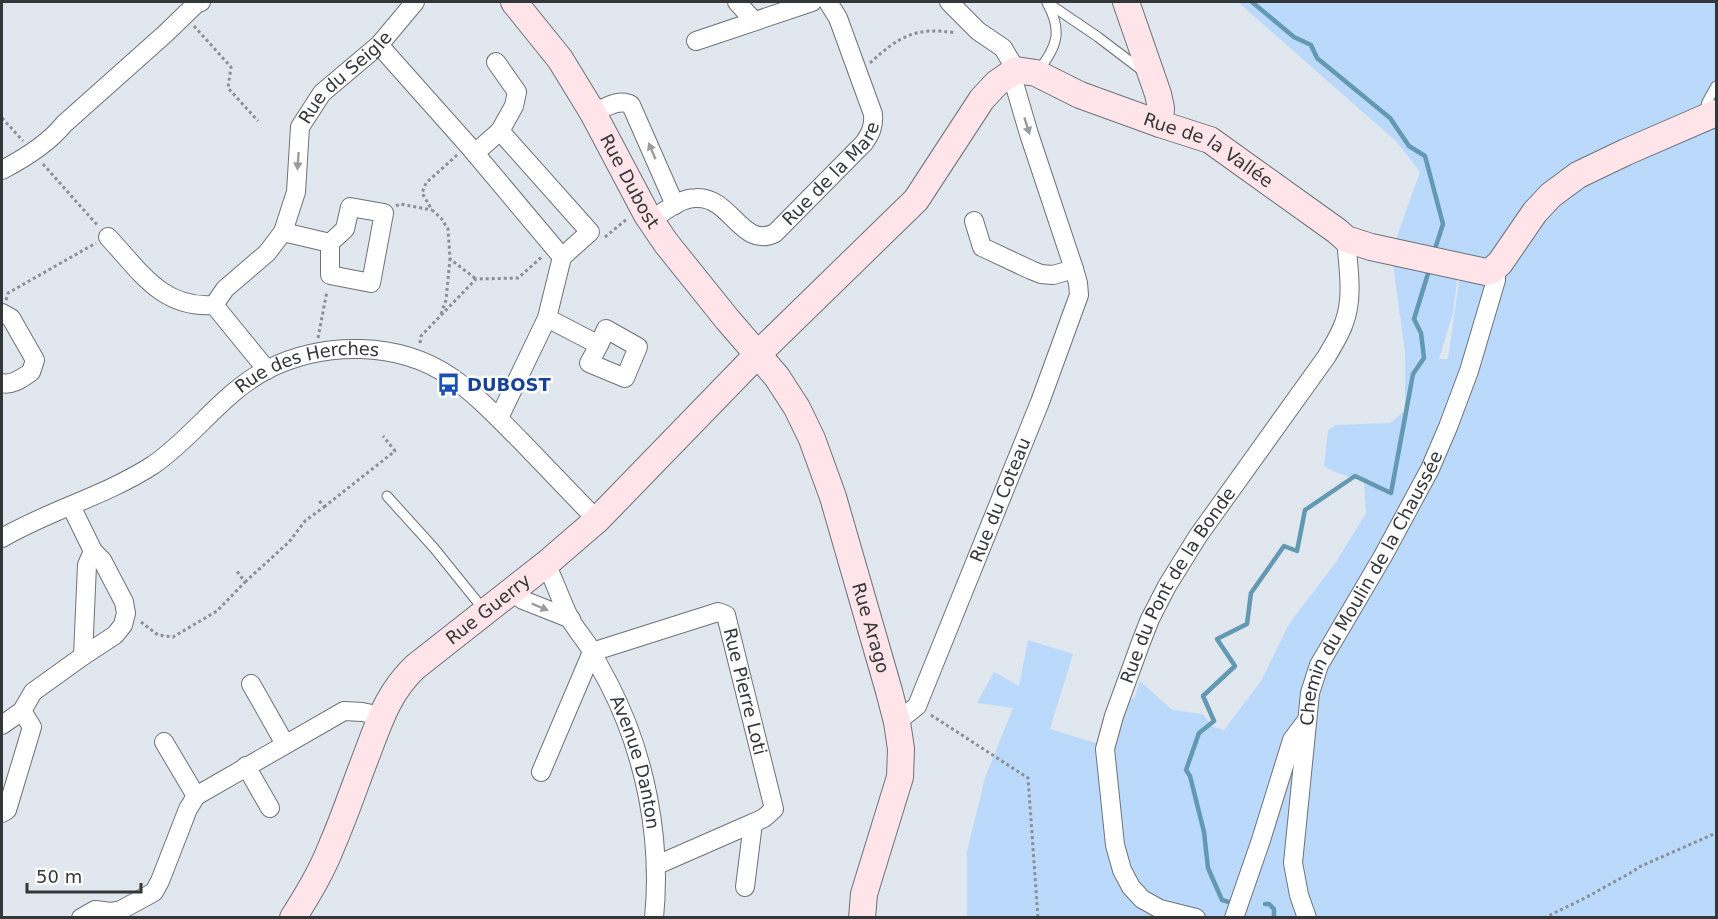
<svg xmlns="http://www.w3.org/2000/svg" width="1718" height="919" viewBox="0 0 1718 919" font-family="'DejaVu Sans',sans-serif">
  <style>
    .green { fill: #bbd9fb }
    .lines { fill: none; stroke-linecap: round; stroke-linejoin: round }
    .stream { stroke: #6399b2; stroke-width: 4.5 }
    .lane-casing { stroke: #6d7278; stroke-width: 11 }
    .street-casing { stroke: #6d7278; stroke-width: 20 }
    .secondary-casing { stroke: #6d7278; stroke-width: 28 }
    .path { stroke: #8b9094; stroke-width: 3; stroke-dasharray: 3 3; stroke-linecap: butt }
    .lane { stroke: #fff; stroke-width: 9 }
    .street { stroke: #fff; stroke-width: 18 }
    .secondary { stroke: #ffe5e9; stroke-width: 26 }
    .oneway { fill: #9a9b9c }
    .labels { text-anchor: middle; stroke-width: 5; stroke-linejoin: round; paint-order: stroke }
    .street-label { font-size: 18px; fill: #343739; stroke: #fff }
    .transit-label { font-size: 18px; font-weight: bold; fill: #164399; stroke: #fff; text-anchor: start }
  </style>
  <rect width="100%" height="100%" fill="#e1e7ee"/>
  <path class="green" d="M1238,2H1716V917L967,918V851L985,778L1013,708L977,703L994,672L1019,686L1028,640L1073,654L1050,729L1099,744L1121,695L1134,699L1140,681L1172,710L1203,714L1212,726L1224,730L1261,681L1289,624L1336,562L1366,513L1364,481L1337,473L1324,466L1328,430L1336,425L1390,423L1405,411V353L1393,263L1458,273L1453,313L1439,359H1448L1461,267L1391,253L1420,172L1398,143Z"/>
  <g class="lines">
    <g class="stream">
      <path d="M1252,2L1294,37L1311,45L1317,58L1390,118L1409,146L1425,156L1443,224L1434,252"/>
      <path d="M1229,902L1222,900L1208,868L1204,832L1190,776L1186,770L1199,733L1214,721L1203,696L1235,666L1217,639L1247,624L1251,593L1284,546L1297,551L1305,510L1355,476L1391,493L1413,374L1424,358L1421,333L1414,319L1430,267"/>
      <path d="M1265,904H1269L1274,909V918"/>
    </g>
    <defs>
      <g id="lane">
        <path d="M1048,3L1098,37L1144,72"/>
        <path d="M1038,71C1057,47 1063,31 1047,3"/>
        <path d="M1704,113L1707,102L1716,86"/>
        <path d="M387,496L434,548L484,610"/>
      </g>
      <g id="street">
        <path d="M737,2L754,21"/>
        <path d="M696,41L812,2"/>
        <path d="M379,45L468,145L562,257L547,318L499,418"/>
        <path d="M496,62L517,92L514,106L500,131"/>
        <path d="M593,113C605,108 619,98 631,105L675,205"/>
        <path d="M475,153L500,131L590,232L562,257"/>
        <path d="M2,170C25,158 48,144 64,124L165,34L196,4L201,2"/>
        <path id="s1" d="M651,220C664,212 680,198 696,198C731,196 742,250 775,233L864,143C871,133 874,126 873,114L838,18L828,2"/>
        <path d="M974,221L982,247L1031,270L1041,274L1053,275L1074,269"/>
        <path d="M283,232L330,243L345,229L350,207L384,213L371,283L330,275V243"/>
        <path d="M108,237C140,271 162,309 214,305L267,370"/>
        <path id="s2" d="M214,305L225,289L267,253L283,232L296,192L300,127L322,93L379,45L415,2"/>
        <path d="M2,313L11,318L35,360L31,372C22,378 12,386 2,383"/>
        <path d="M547,318L599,345L606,329L638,347L625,378L589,363L599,345"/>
        <path id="s3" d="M2,538C50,510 105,496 153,465C194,437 223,392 268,369C324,341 399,341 451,377C477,395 499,419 521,441C547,468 572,494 597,520"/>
        <path id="s4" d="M546,564C555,582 561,601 570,619C575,628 582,636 588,645C595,657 601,670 608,682C645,753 662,838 654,918"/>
        <path d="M511,592L523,600L571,619"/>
        <path d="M83,656L87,565L93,551"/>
        <path d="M251,684L285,744"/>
        <path id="s5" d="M897,722L917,706L1040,402L1079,295L1078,283L1074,269L1029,134L1014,83L1016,70L1003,48L978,31L949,2"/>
        <path d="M2,725L22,711L33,692L83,656L115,635L123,625L126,613L124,602L102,560L93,551L71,506"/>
        <path d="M164,742L196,796"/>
        <path d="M246,766L270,808"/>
        <path id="s6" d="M541,772L592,652L718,612L726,615L774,809L764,818L753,823L745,887"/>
        <path d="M2,813L7,810L32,727L22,711"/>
        <path d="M657,865L753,823"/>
        <path d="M81,918L95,910L111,912L121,910L154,892L160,881L188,809L196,796L344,711L362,712L382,716"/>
        <path id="s7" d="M1196,918L1160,909L1142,899L1131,887L1122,870L1115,845L1105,749L1114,716L1141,642L1150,619L1167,586L1198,536L1327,356C1333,345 1340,335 1344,323C1354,297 1348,266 1346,239"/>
        <path d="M1234,918L1261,840L1292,740L1307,720"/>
        <path id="s8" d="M1307,918L1299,895L1293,863L1310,693L1319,665L1383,556L1430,469L1448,427L1469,371L1496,280V267"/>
      </g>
      <g id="secondary">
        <path id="s9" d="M514,2L560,59L593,113L647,215L666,243L727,319L777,377L797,408L812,439L833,497L889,691L897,722L901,749L900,777L864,894L862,918"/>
        <path d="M1126,2L1158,94L1161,108L1160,124"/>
        <path id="s10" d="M293,918C308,894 322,871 332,845C345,815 355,785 367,754C380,720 388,693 415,667L546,564L597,520L758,354L916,200L982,99L997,83L1016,70L1036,73L1080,95L1160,124L1210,140L1337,231L1346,239L1371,247L1486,272L1491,271L1500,263L1535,212L1551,195L1578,175L1626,152L1716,113"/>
      </g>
    </defs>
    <use href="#lane" class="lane-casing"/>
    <use href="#street" class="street-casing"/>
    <use href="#secondary" class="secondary-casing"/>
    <g class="path">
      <path d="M194,26L231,67L228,88L258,121"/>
      <path d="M870,63C898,37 916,26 956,33"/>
      <path d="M2,118L23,141"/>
      <path d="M457,155L426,183L422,193L432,210L441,218L448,229L450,259L476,279"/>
      <path d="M43,164L98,226"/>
      <path d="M396,206L400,204L432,210"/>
      <path d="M605,237L627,219"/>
      <path d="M6,300L8,293L96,243"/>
      <path d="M441,314L446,300L450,259"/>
      <path d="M318,338L327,291"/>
      <path d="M420,343L421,336L476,279L518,278L543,256"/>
      <path d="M324,507L395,451L383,436"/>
      <path d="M245,582L289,542L305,521L324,507L318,499"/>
      <path d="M141,622L158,635L173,637L217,611L245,582L236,570"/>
      <path d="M931,715L1028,778L1038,918"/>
      <path d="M1544,918L1585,898L1632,872L1639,867L1716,833"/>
    </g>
    <use href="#lane" class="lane"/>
    <use href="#street" class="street"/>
    <use href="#secondary" class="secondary"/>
  </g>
  <defs><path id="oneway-solid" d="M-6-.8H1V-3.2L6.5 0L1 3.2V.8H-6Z" transform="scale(1.5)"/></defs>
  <g class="oneway">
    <use href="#oneway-solid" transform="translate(1027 126) rotate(73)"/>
    <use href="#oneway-solid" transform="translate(652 151) rotate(-113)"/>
    <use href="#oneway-solid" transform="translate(298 161) rotate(94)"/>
    <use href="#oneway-solid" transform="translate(540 607) rotate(23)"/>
  </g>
  <defs>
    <symbol id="bus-bare" viewBox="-9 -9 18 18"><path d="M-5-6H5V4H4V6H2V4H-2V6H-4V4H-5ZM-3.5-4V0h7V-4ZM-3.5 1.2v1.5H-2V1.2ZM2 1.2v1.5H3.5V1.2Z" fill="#1a4fb4" stroke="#fff" stroke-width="2.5" paint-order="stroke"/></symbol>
  </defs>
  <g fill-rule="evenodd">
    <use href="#bus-bare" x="432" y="368" width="33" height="33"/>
  </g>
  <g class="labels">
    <g class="street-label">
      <text dy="6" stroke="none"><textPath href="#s2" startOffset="276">Rue du Seigle</textPath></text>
      <text dy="6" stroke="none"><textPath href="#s10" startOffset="1342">Rue de la Vallée</textPath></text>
      <text dy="6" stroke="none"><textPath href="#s1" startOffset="225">Rue de la Mare</textPath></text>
      <text dy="6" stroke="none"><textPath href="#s9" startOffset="214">Rue Dubost</textPath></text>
      <text dy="6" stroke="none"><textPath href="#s3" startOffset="357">Rue des Herches</textPath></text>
      <text dy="6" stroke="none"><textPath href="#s5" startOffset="248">Rue du Coteau</textPath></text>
      <text dy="6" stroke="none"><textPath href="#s7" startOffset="396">Rue du Pont de la Bonde</textPath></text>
      <text dy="6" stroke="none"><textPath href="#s8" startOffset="348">Chemin du Moulin de la Chaussée</textPath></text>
      <text dy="6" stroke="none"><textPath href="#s10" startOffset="374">Rue Guerry</textPath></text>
      <text dy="6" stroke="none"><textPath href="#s9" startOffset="729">Rue Arago</textPath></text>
      <text dy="6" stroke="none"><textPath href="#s6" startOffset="350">Rue Pierre Loti</textPath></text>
      <text dy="6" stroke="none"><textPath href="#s4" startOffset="219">Avenue Danton</textPath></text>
    </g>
    <g class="transit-label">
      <text x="467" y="391">DUBOST</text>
    </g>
  </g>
  <rect width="1718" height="919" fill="none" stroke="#343739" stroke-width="6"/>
  <path d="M27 883v9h114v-9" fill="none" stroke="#343739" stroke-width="3"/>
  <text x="36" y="883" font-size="18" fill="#343739" stroke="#ffffff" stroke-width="4.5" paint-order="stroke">50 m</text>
</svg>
